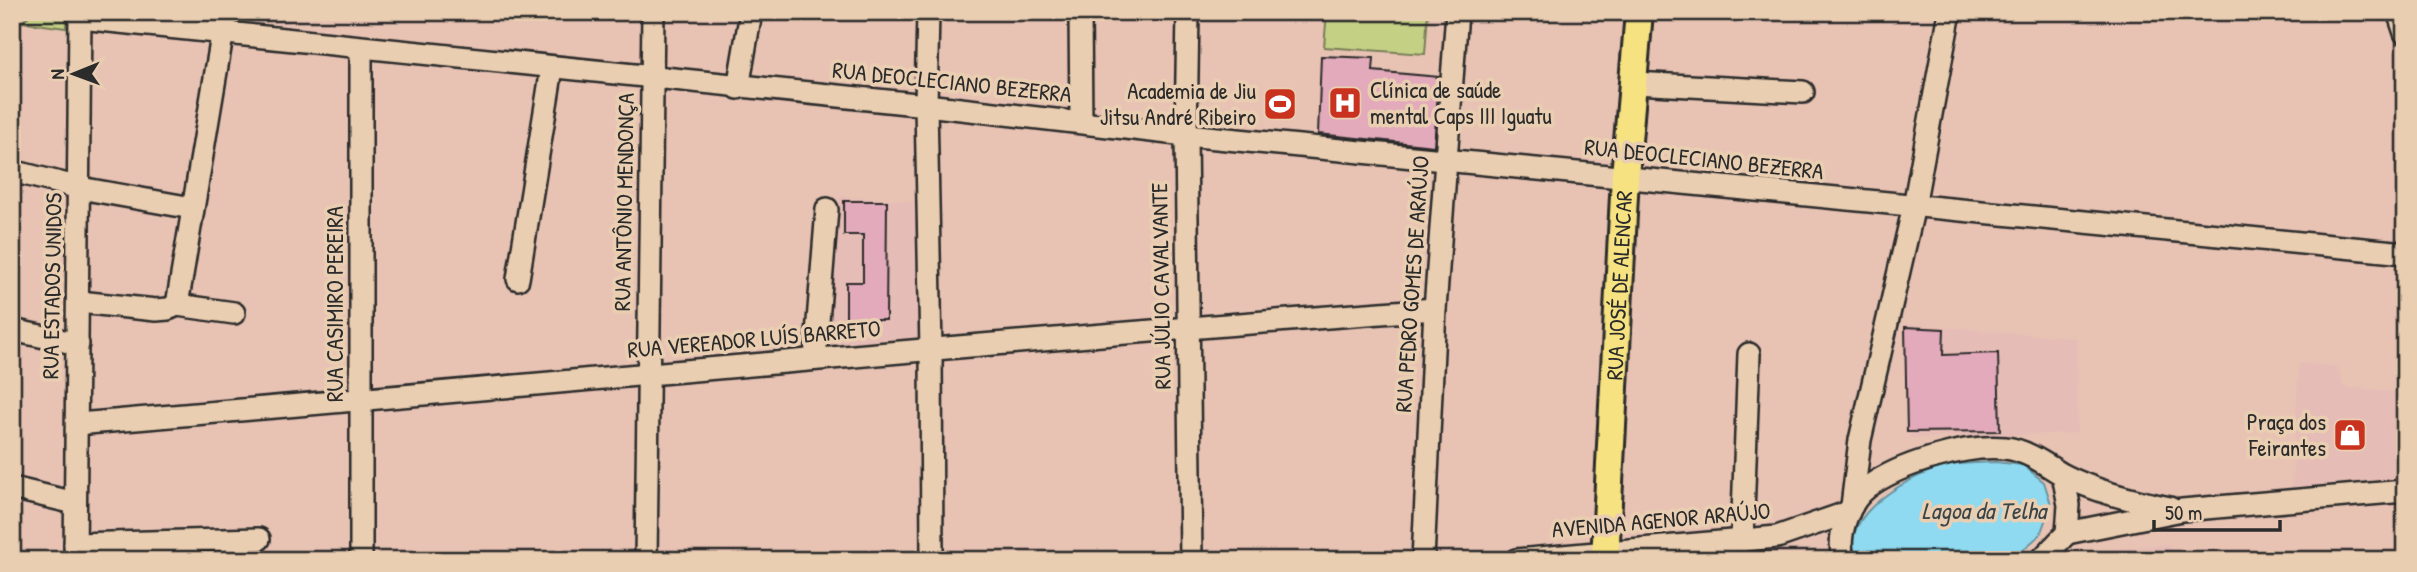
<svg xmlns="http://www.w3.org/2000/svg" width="2417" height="572" viewBox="0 0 2417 572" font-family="'Patrick Hand',sans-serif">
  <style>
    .built { fill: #e6bcb6 }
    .green { fill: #c4d185; stroke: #787e58; stroke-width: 2 }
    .water { fill: #8fdaf0; stroke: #6794a1; stroke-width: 2 }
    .building { fill: #e3aabb; stroke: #2b2b2b; stroke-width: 2 }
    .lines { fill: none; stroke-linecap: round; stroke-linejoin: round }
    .minor-casing { stroke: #2b2b2b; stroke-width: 26 }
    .major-casing { stroke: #2b2b2b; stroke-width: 32 }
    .minor { stroke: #eaceb1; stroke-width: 21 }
    .major { stroke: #f7e281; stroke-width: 26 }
    .labels { text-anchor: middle; stroke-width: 7; stroke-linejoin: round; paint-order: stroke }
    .street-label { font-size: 23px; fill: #2b2b2b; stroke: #eaceb1 }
    .poi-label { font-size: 23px; fill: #2b2b2b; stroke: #eaceb1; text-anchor: end }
    .water-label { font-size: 24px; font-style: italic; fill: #3a4549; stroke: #eaceb1 }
  </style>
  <rect width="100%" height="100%" fill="#e8c3b4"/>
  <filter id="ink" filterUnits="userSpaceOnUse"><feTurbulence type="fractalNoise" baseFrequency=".0143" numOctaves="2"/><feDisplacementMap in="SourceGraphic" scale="14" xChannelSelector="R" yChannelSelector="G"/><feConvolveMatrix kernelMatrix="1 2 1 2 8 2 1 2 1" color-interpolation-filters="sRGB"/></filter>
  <g filter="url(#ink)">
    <g class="built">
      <path d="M840,196L918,202V337L827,344Z"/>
      <path d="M1905,324L2076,338L2077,433L1910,438Z"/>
      <path d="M2299,363L2338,367L2344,387L2405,393V478L2292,487Z"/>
      <path d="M2169,544L2171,560H2072L2083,552Z"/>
    </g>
    <g class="green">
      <path d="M33,12H66V28L22,22Z"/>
      <path d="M1327,12H1428L1425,54L1324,47Z"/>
    </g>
    <path class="water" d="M1995,462L2023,465L2044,482L2051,504L2040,535L2011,560H1858C1832,516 1917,471 1951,465C1965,463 1980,463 1995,462Z"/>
    <g class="building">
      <path d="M1321,56L1374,58L1373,71L1439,77L1434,146L1318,134Z"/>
      <path d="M844,201H887L886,320H846V282H863V235H844Z"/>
      <path d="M1905,327L1944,329L1943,355L1998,353L2000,431L1907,432Z"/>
    </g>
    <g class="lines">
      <defs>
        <g id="minor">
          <path d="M928,12L926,105L931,350L932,560"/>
          <path d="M1080,12L1081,122"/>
          <path d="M1188,12L1186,135L1191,560"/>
          <path d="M2398,12L2405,33"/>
          <path d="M80,18L926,105L1186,135L2405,253"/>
          <path d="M1634,83L1803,92"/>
          <path d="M738,88L751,12"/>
          <path d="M12,171L80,188L192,208"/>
          <path d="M518,279L552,68"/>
          <path d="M79,302L156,310L168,309L177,305L234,313"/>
          <path d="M177,305L226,12"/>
          <path d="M12,330L78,344"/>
          <path d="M815,359L827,209"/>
          <path d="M77,424C530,386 982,342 1435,309"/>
          <path d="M2063,475C2097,492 2132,501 2170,508"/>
          <path d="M12,488L75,503"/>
          <path d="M1852,506L1860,440L1914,206L1950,12"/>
          <path d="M2067,533L2182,510L2405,491"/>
          <path d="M1742,541L1749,354"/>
          <path d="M75,544L259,539"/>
          <path d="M75,560L80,12"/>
          <path d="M361,560V49"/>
          <path d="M646,560L653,12"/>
          <path d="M1423,560L1435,309L1457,12"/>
          <path d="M1516,560L1777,537L1849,512"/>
          <path d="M1843,560C1837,535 1847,503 1868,487C1899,464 1966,444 2005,448C2026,450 2045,464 2063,475L2069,505L2067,533L2041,560"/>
        </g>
        <g id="major">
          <path id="s1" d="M1605,560L1625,176L1639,12"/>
        </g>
      </defs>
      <use href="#minor" class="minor-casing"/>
      <use href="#major" class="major-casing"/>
      <use href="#minor" class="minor"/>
      <use href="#major" class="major"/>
    </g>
  </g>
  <defs>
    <symbol id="hospital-square" viewBox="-11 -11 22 22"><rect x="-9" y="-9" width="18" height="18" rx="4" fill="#c8321e" stroke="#eaceb1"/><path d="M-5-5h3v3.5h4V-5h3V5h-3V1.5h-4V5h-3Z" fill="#fff"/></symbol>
    <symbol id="stadium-square" viewBox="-11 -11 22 22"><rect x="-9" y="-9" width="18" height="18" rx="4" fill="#c8321e" stroke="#eaceb1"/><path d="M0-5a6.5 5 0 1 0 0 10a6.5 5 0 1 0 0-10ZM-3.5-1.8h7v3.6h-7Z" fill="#fff"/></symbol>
    <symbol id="shop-square" viewBox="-11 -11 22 22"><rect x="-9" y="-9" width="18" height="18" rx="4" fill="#c8321e" stroke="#eaceb1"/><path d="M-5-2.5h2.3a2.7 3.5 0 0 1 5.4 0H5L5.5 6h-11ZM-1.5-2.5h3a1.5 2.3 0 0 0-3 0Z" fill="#fff"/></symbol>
  </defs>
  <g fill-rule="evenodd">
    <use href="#hospital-square" x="1326" y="84" width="38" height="38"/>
    <use href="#stadium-square" x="1261" y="85" width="38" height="38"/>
    <use href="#shop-square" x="2331" y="416" width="38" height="38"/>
  </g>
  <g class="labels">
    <g class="street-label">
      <text transform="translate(952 82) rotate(6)" y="8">RUA DEOCLECIANO BEZERRA</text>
      <text transform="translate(1704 159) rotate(6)" y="8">RUA DEOCLECIANO BEZERRA</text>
      <text transform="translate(624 202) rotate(-89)" y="8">RUA ANTÔNIO MENDONÇA</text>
      <text transform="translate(1412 284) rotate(-86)" y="8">RUA PEDRO GOMES DE ARAÚJO</text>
      <text transform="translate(52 286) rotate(-89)" y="8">RUA ESTADOS UNIDOS</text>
      <text transform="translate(1161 286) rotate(-91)" y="8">RUA JÚLIO CAVALVANTE</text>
      <text dy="8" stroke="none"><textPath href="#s1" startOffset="275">RUA JOSÉ DE ALENCAR</textPath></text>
      <text transform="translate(335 304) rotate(-90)" y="8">RUA CASIMIRO PEREIRA</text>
      <text transform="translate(754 339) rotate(-5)" y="8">RUA VEREADOR LUÍS BARRETO</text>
      <text transform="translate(1661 520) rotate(-5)" y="8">AVENIDA AGENOR ARAÚJO</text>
    </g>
    <g class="poi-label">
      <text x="1370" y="98" text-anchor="start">Clínica de saúde<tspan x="1370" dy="26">mental Caps III Iguatu</tspan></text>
      <text x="1256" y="99">Academia de Jiu<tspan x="1256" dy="26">Jitsu André Ribeiro</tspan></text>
      <text x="2326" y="430">Praça dos<tspan x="2326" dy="26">Feirantes</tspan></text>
    </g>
    <g class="water-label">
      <text x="1984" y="519">Lagoa da Telha</text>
    </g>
  </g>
  <rect width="2417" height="572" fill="none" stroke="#eaceb1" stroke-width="42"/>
  <rect x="21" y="21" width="2375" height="530" fill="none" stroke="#2b2b2b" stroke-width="2.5" filter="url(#ink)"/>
  <g transform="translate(74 74) rotate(269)" stroke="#eaceb1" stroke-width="5" paint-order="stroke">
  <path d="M0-5L12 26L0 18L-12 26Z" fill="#2b2b2b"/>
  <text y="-10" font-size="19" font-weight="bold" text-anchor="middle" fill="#2b2b2b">N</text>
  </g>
  <path d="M2154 520v10h126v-10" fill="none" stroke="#2b2b2b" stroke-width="3.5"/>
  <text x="2165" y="520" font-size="21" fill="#2b2b2b" stroke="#eaceb1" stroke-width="5" paint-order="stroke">50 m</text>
</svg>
